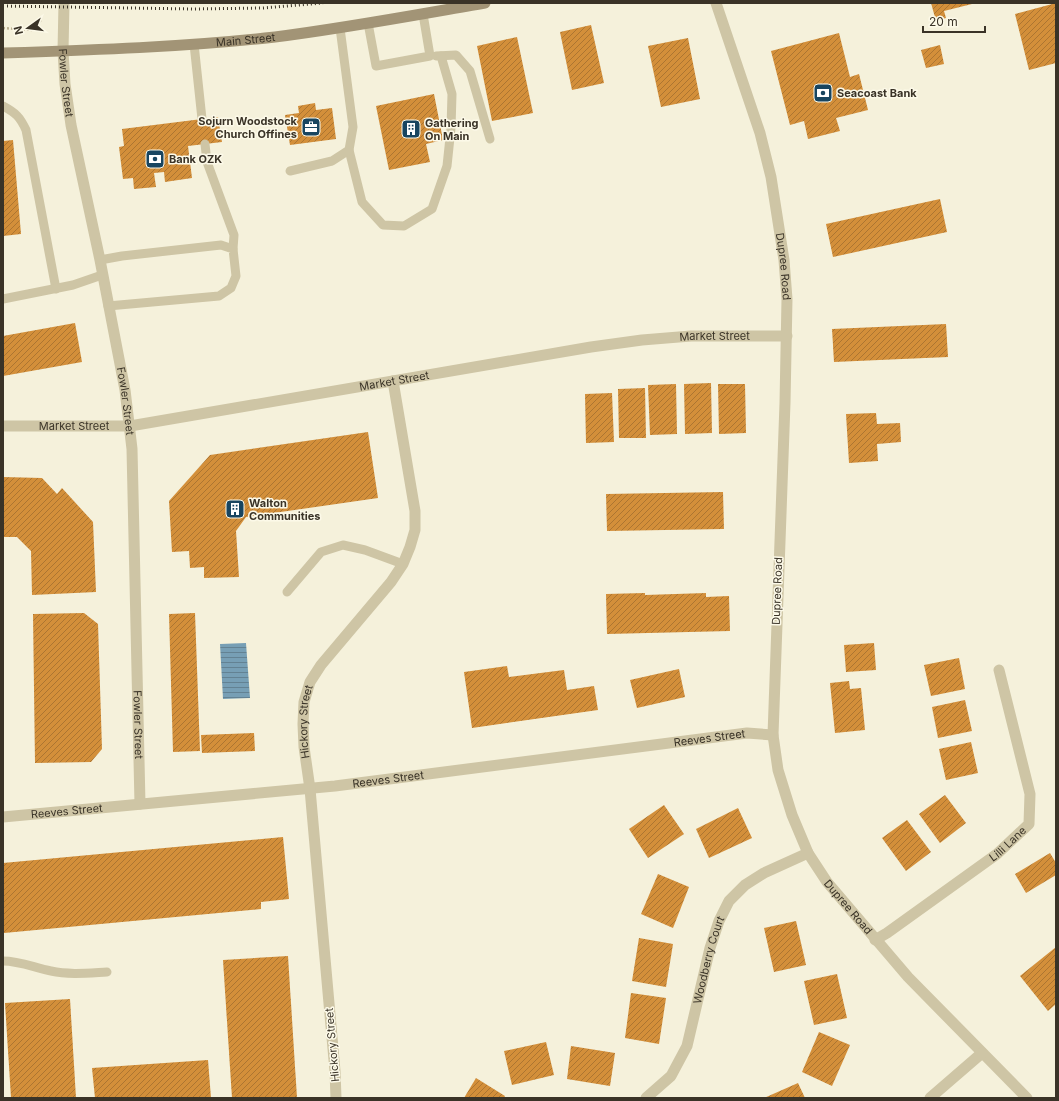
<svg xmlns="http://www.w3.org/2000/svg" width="1059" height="1101" viewBox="0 0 1059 1101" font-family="Inter,sans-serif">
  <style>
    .water { fill: url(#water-rules) }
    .building { fill: url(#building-hatch) }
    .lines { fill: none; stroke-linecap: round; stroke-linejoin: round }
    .path { stroke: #bbaf8f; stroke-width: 2.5; stroke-dasharray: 2 2; stroke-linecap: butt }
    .service { stroke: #cec5a5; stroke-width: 9 }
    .minor { stroke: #cec5a5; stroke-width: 11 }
    .secondary { stroke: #a29476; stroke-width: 11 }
    .rail { stroke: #3a3327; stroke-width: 3; stroke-dasharray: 1 3; stroke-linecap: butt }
    .labels { text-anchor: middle; stroke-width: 3; stroke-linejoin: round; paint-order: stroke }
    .street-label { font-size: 11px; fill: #3a3327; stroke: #fcf9e8 }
    .poi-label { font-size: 11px; font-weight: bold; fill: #3a3327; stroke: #fcf9e8; text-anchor: start }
  </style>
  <defs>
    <pattern id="water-rules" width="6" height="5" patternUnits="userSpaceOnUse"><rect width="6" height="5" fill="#779fb5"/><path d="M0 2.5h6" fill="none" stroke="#638293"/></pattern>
    <pattern id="building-hatch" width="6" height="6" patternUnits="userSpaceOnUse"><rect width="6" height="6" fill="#d38f3a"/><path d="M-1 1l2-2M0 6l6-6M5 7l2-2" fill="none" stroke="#ac7531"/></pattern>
  </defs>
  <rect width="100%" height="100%" fill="#f5f1db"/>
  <path class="water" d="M246,643L250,698L223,699L220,644Z"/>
  <g class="building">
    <path d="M931,3H972V4L944,11L946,18L936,21Z"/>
    <path d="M1056,3V63L1029,70L1015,14Z"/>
    <path d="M591,25L604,83L572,90L560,32Z"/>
    <path d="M839,33L850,77L859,74L868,110L836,118L840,131L808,139L804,121L790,125L771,51Z"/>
    <path d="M517,37L533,113L492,121L477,46Z"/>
    <path d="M688,38L700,99L661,107L648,46Z"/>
    <path d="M940,45L944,64L926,68L921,50Z"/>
    <path d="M434,94L443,140L426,144L430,162L389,170L376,106Z"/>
    <path d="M315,103L316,110L332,108L336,139L290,145L285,115L299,113L298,106Z"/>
    <path d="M218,117L222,142L188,146L192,178L165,182L164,172L154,173L156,187L134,189L133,178L123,179L119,147L124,146L122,129Z"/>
    <path d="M13,140L21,234L3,236V141Z"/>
    <path d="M940,199L947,232L833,257L826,224Z"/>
    <path d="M75,323L82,362L3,376V336Z"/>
    <path d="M946,324L948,357L834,362L832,329Z"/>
    <path d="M711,383L712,433L685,434L684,384Z"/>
    <path d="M676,384L677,434L650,435L648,385Z"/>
    <path d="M718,384H745L746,433L719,434Z"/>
    <path d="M645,388L646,438H619L618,389Z"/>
    <path d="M612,393L614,442L586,443L585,394Z"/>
    <path d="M876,413L877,424L900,423L901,442L877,444L878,461L849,463L846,414Z"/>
    <path d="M368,432L378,498L246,517L236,531L239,577L204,578V567L190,568L189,551L172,552L169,501L210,455Z"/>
    <path d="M3,477L42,478L57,494L62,488L93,522L96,592L32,595L31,551L17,537H3Z"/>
    <path d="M723,492L724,529L607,531L606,494Z"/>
    <path d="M645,593V595L706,593V597L729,596L730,631L607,634L606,594Z"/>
    <path d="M84,613L98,624L102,749L91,762L35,763L33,614Z"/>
    <path d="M195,613L200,751L173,752L169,614Z"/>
    <path d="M874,643L876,670L846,672L844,645Z"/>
    <path d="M959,658L965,689L931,696L924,665Z"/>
    <path d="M507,666L509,677L564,670L567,690L594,686L598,710L472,728L464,672Z"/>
    <path d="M679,669L685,697L637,708L630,680Z"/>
    <path d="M849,681L850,689L861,688L865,730L835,733L830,683Z"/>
    <path d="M965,700L972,731L938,738L932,707Z"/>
    <path d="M254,733L255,751L202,753L201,735Z"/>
    <path d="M971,742L978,773L946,780L939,749Z"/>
    <path d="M945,795L966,823L940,843L919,814Z"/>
    <path d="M664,805L684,834L648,858L629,829Z"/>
    <path d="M738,808L752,838L709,858L696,829Z"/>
    <path d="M907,820L931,852L906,871L882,838Z"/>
    <path d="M283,837L289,899L261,902V909L4,933L3,863Z"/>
    <path d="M1050,853L1056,863V875L1026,893L1015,874Z"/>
    <path d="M658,874L689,887L673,928L641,914Z"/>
    <path d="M796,921L806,965L774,972L764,928Z"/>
    <path d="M639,938L673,944L666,987L632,981Z"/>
    <path d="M1056,947V1004L1048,1011L1020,976Z"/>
    <path d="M288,956L297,1098H232L223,960Z"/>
    <path d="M837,974L847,1018L814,1025L804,981Z"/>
    <path d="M631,993L666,998L659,1044L625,1038Z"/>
    <path d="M70,999L76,1098H11L5,1003Z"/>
    <path d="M819,1032L850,1045L832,1086L802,1072Z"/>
    <path d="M546,1042L554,1075L512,1085L504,1051Z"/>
    <path d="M571,1046L615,1053L610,1086L567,1079Z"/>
    <path d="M208,1060L211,1098H95L92,1068Z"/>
    <path d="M476,1078L505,1096L504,1098H464Z"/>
    <path d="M798,1083L805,1098H764Z"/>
  </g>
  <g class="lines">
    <path class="path" d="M3,28L31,30L41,20"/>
    <g class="service">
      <path d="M368,23L376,66L430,56L423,14"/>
      <path d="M194,44L202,119"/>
      <path d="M436,56L456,55L470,71L490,139"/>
      <path d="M3,106C16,113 20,117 26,130L56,289"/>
      <path d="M205,144L207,162L234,235L233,249"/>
      <path d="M349,150L362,202L383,225L404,226L432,209L447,166L451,128L452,94L441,56"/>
      <path d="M290,171L332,161L349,150L353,127L340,28"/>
      <path d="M100,260L122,256L221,245L233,249L236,276L231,288L219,296L108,306"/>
      <path d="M3,299L73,285L102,275"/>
      <path d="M287,592L321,552L343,545L365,550L403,564"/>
      <path d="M3,961C20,961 35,968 51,971C69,975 88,973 107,972"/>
    </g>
    <g class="minor">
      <path id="s1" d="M64,3L63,51L65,84L71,125L100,260L125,390L132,449L140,804"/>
      <path id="s2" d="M716,3L760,133L771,177L784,260L787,299L785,403L773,735L778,770L792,815L808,853L827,882L908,977L1027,1098"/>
      <path id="s3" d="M3,426H130L591,347L642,340L691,336H787"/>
      <path id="s4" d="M3,817L335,786L747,733L773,735"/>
      <path id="s5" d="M875,940L887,933L997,854L1029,824L1030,794L999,670"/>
      <path id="s6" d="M336,1098L335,1071L310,789L304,747L303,724L304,702L310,682L321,665L391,582L403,564L410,547L415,530V511L393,381"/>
      <path id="s7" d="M646,1098L671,1076L687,1046L710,948L719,921L729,901L745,885L764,873L808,853"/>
      <path d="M930,1098L982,1053"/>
    </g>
    <path class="secondary" id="s8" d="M3,53C94,50 185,47 275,37C346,28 415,15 485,3"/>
    <path class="rail" d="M3,6L193,9L263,8L323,3"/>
  </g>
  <defs>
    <symbol id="bank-square" viewBox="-11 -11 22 22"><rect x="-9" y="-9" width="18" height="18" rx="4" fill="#184560" stroke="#fcf9e8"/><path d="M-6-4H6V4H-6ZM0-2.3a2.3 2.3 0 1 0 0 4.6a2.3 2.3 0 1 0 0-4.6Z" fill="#fff"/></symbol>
    <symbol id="office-square" viewBox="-11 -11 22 22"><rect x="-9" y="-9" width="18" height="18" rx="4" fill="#184560" stroke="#fcf9e8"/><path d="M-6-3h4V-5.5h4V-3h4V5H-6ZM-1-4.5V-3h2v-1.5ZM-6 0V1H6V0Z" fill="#fff"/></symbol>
    <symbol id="building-square" viewBox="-11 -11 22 22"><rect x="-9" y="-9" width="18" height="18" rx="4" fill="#184560" stroke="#fcf9e8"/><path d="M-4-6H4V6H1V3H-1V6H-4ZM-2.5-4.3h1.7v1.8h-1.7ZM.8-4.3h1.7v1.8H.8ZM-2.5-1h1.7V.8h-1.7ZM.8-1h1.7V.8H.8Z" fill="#fff"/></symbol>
  </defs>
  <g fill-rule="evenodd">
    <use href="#bank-square" x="812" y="82" width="22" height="22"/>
    <use href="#office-square" x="300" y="116" width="22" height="22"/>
    <use href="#building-square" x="400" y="118" width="22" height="22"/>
    <use href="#bank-square" x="144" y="148" width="22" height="22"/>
    <use href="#building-square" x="224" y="498" width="22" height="22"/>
  </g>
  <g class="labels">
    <g class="street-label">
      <text dy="4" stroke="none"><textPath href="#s8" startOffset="243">Main Street</textPath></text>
      <text dy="4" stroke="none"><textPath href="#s1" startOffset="80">Fowler Street</textPath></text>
      <text dy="4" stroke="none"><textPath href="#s2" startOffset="273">Dupree Road</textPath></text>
      <text dy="4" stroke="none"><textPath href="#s3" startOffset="719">Market Street</textPath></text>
      <text dy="4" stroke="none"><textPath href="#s3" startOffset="395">Market Street</textPath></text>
      <text dy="4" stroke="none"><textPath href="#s1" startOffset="404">Fowler Street</textPath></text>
      <text dy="4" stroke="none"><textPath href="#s3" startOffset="71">Market Street</textPath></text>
      <text transform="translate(777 591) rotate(-88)" y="4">Dupree Road</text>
      <text dy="4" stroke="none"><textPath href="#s6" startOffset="378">Hickory Street</textPath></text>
      <text dy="4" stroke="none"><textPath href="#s1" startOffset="728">Fowler Street</textPath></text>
      <text dy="4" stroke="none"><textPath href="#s4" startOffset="711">Reeves Street</textPath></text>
      <text dy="4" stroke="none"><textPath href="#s4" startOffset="387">Reeves Street</textPath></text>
      <text dy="4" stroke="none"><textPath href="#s4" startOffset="64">Reeves Street</textPath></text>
      <text dy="4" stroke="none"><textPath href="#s5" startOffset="164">Lilli Lane</textPath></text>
      <text dy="4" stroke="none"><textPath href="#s2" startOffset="933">Dupree Road</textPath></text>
      <text dy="4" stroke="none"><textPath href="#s7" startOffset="156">Woodberry Court</textPath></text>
      <text transform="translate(332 1045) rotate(-95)" y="4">Hickory Street</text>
    </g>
    <g class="poi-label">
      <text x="837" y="97">Seacoast Bank</text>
      <text x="297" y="125" text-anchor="end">Sojurn Woodstock<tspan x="297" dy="13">Church Offines</tspan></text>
      <text x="425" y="127">Gathering<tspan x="425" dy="13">On Main</tspan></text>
      <text x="169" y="163">Bank OZK</text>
      <text x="249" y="507">Walton<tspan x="249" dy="13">Communities</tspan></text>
    </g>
  </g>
  <rect width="1059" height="1101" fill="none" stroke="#3a3327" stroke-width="8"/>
  <g transform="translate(28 28) rotate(256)" stroke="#fcf9e8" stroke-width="3" paint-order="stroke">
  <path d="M0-3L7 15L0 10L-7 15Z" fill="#3a3327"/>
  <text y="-6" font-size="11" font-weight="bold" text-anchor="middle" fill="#3a3327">N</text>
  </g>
  <path d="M923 26v6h62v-6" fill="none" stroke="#3a3327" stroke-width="2"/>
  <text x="929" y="26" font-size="12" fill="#3a3327" stroke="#fcf9e8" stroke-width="3" paint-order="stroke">20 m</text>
</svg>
